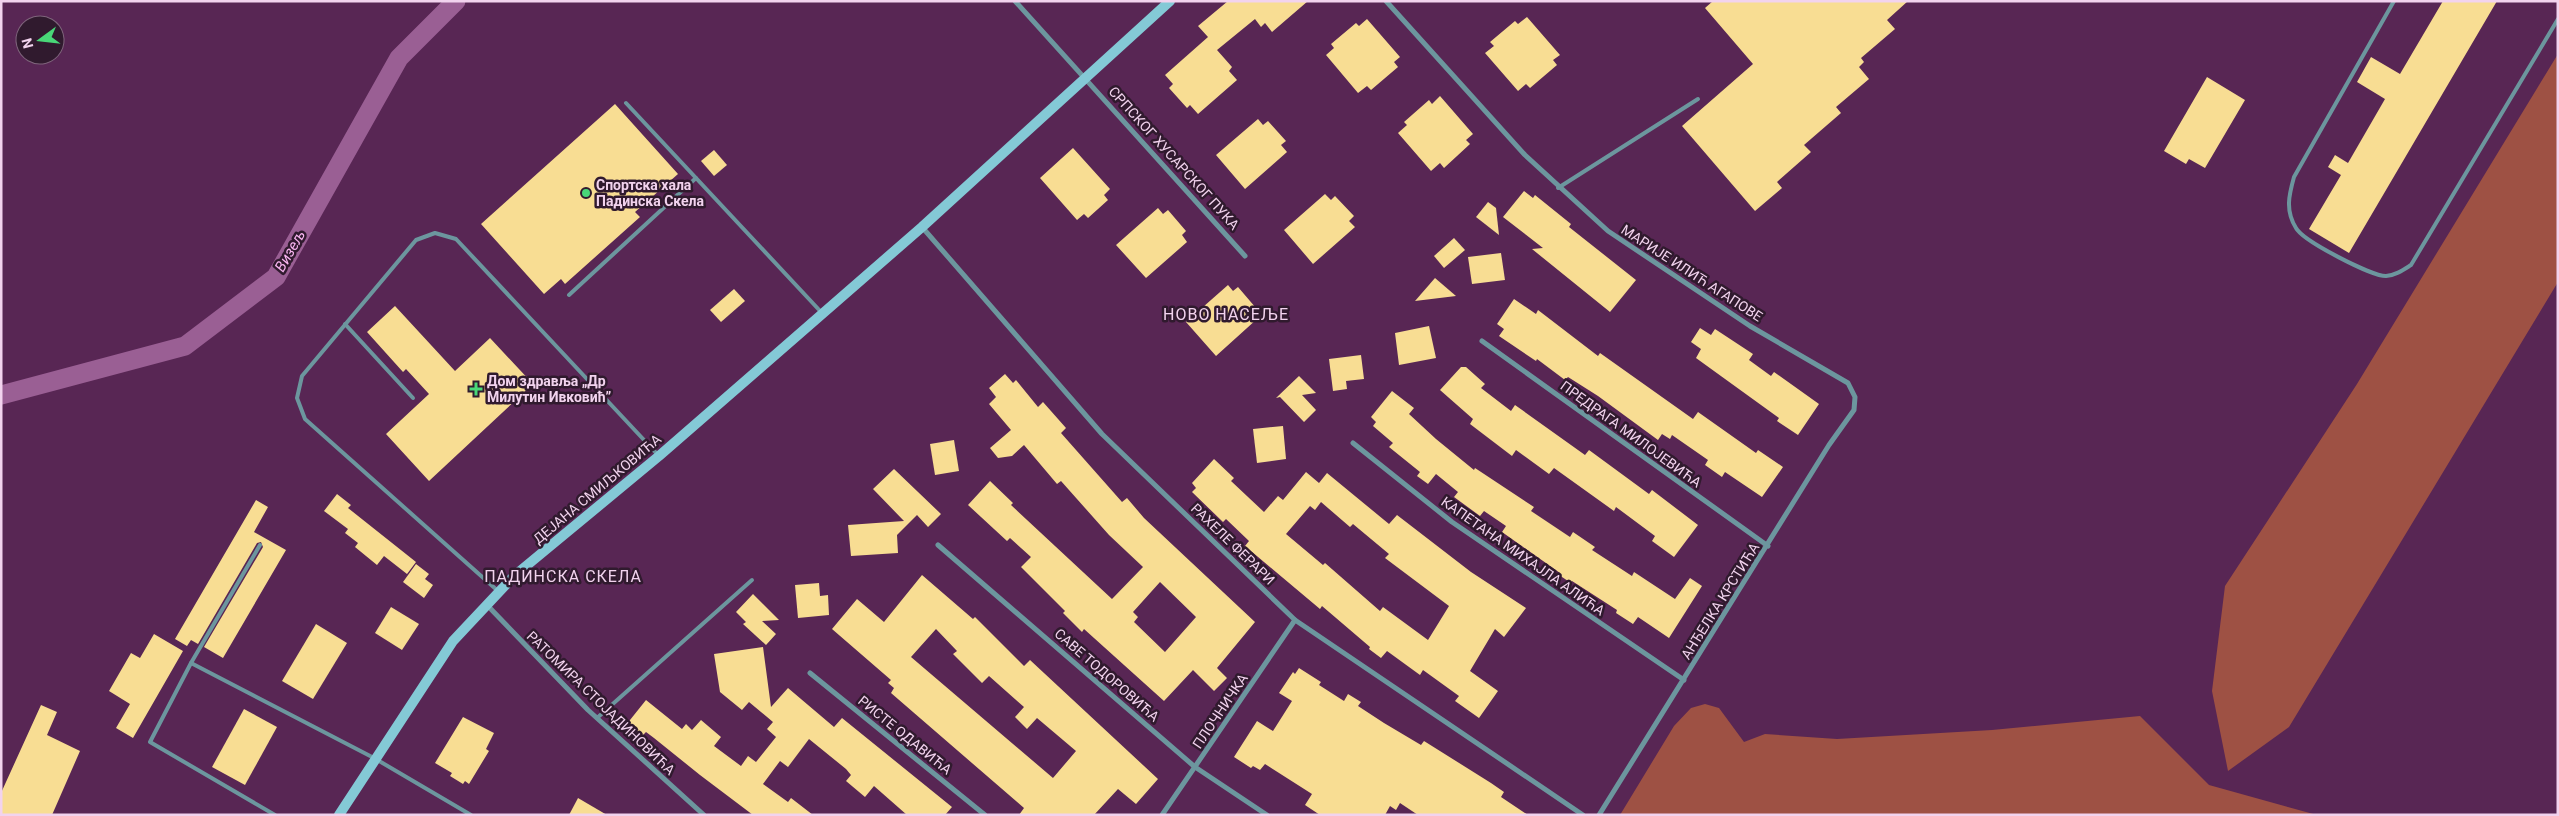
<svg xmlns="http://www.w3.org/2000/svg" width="2559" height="816" viewBox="0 0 2559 816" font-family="Roboto,sans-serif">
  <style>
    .forest { fill: #9e5144 }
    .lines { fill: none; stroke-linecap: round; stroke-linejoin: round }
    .canal { stroke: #9a5f94; stroke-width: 19 }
    .building { fill: #f8dd93; fill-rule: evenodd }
    .lane { stroke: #6c969e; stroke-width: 4 }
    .street { stroke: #6c969e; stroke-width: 5 }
    .secondary { stroke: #84c9d6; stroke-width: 10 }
    .poi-dot { fill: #49d778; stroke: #301a2e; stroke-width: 2 }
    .labels { text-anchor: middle; stroke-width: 5; stroke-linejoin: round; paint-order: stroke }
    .street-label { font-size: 14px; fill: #f2d3ee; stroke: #301a2e }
    .poi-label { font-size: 14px; font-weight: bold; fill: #f2d3ee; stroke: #301a2e; text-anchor: start }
    .water-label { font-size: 15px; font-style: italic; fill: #f8b5f0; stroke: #301a2e }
    .quarter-label { font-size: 16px; letter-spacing: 1px; fill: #f2d3ee; stroke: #301a2e }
  </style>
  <rect width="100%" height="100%" fill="#582654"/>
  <g class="forest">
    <path d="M2558,54V282L2289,727L2228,771L2212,691L2225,586L2357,384Z"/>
    <path d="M1705,704L1719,708L1744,742L1765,734L1837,739L1992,730L2140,716L2209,785L2317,815H1620L1674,726L1691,708Z"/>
  </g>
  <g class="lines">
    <path class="canal" d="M1,395L185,346L276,277L399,58L456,1"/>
  </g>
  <g class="building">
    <path d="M1228,1H1308L1272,32L1265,23L1261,27L1255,19L1217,50L1232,67L1229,71L1237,80L1198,114L1190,105L1187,108L1169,88L1173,84L1165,75L1208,37L1198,26Z"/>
    <path d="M1713,1H1908L1887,20L1895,29L1861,58L1864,62L1859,67L1869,79L1836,107L1841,113L1804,145L1811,152L1777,182L1782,188L1755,211L1682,126L1753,64L1705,8Z"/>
    <path d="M2443,1H2497L2349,253L2309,229L2341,175L2328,167L2335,155L2348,163L2385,99L2357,82L2371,57L2400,74Z"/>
    <path d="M1527,17L1560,55L1553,60L1557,65L1530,88L1526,84L1518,91L1485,53L1494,46L1490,42L1515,21L1518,24Z"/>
    <path d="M1367,19L1400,57L1394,62L1398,67L1371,90L1367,86L1358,93L1326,55L1334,48L1331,44L1356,23L1359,26Z"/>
    <path d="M2207,77L2245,100L2205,168L2189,159L2186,164L2164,151Z"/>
    <path d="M1440,96L1473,134L1466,140L1470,144L1444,168L1440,163L1431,171L1398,133L1407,125L1404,122L1429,100L1432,104Z"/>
    <path d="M615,104L678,174L635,212L640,217L565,284L561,279L544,294L481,224Z"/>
    <path d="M1258,119L1263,125L1268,121L1286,141L1281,145L1287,152L1245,189L1216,155Z"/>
    <path d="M1073,148L1110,189L1104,195L1108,200L1088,218L1084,214L1077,220L1040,178Z"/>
    <path d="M714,150L727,165L714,176L701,161Z"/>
    <path d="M1524,191L1533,198L1535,195L1571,224L1569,227L1636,280L1610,312L1532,249L1543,248L1503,217Z"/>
    <path d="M1325,194L1331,200L1335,196L1354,216L1349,221L1355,227L1313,264L1284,230Z"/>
    <path d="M1488,202L1496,208L1499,235L1476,217Z"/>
    <path d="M1158,208L1163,214L1168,210L1186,231L1182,235L1187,242L1146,278L1116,245Z"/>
    <path d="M1454,238L1465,250L1444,268L1434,256Z"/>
    <path d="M1501,253L1505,280L1472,284L1468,257Z"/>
    <path d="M1435,278L1456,296L1415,301Z"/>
    <path d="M1228,285L1233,291L1238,287L1256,308L1251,312L1257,319L1216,356L1186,322Z"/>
    <path d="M734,289L745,301L721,322L710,310Z"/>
    <path d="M1514,299L1536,314L1538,310L1598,356L1600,353L1693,419L1698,412L1756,453L1758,450L1783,467L1762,497L1725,472L1722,477L1705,465L1708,460L1672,435L1670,439L1662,434L1658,440L1598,396L1568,377L1565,380L1537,359L1536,361L1499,336L1504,329L1497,324Z"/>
    <path d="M395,306L455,371L490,338L533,384L429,481L386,434L429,394L406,369L403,372L367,332Z"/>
    <path d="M1429,326L1436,358L1399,365L1395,333Z"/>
    <path d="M1700,328L1711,335L1715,329L1753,354L1749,360L1771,376L1774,372L1819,404L1798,435L1777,421L1779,418L1696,358L1701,349L1691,342Z"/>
    <path d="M1361,355L1364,379L1346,381L1347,389L1333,391L1329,359Z"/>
    <path d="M1461,367H1466L1485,384L1481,388L1511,411L1515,405L1585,455L1589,450L1649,494L1652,490L1698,525L1674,557L1652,541L1655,536L1616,507L1614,511L1554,468L1549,474L1516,450L1512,456L1470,424L1473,419L1440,390Z"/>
    <path d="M1005,374L1013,383L1016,380L1038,407L1043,402L1066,428L1061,433L1122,502L1127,498L1144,518L1255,622L1217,668L1227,678L1214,691L1193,670L1164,701L1084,629L1082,632L1063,613L1065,611L1021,567L1031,557L1010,538L1007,541L968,505L990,481L1013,503L1011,505L1112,599L1143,567L1109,535L1061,481L1057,484L1024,445L1012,456L998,458L990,448L1011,430L989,404L996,397L989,388ZM1160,582L1196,617L1165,652L1134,622L1138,617L1133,612Z"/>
    <path d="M1299,376L1316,393L1302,395L1316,410L1304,422L1280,397L1276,398Z"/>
    <path d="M1392,391L1414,408L1409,414L1436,439L1474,470L1475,468L1534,507L1531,511L1570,537L1573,532L1595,547L1592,550L1632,576L1634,572L1675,599L1690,578L1702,586L1669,638L1638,617L1633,624L1616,613L1617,610L1572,581L1571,583L1559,575L1560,573L1502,532L1506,526L1484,511L1480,516L1454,497L1458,492L1436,474L1428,484L1417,476L1420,472L1389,447L1393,443L1373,426L1376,422L1371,417Z"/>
    <path d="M1283,426L1286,459L1257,463L1253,429Z"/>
    <path d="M954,440L959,471L935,475L930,444Z"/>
    <path d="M1214,459L1234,478L1231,481L1264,512L1278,496L1283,500L1306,472L1319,483L1327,473L1389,524L1397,515L1471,572L1526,608L1504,637L1495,629L1470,671L1498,691L1479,718L1455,701L1459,696L1423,670L1420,675L1387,651L1381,658L1369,649L1370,647L1322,606L1320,609L1245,546L1249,541L1226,519L1223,522L1192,492L1196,488L1192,483ZM1321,502L1350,527L1353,524L1389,554L1385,558L1449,606L1428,640L1383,607L1380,611L1325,563L1323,565L1286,534L1310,506L1315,510Z"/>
    <path d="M894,469L941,514L928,527L917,515L897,535L898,553L851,556L848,525L904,521L873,489Z"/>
    <path d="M337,494L351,505L348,508L416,562L407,574L384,556L377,565L355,547L358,543L345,533L348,529L324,511Z"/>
    <path d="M256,500L268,507L254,532L286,550L223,658L204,647L263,547L261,542L257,543L198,644L191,640L187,646L175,639Z"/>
    <path d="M416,564L429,574L425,579L433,585L424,598L403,582Z"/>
    <path d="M922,575L973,619L975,617L1024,666L1030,660L1158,779L1136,804L1118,789L1094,815H1019L1024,808L891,693L894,688L888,683L891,680L832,629L857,599L884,622ZM936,629L957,651L953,654L982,683L989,676L1024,707L1015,717L1027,729L1037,718L1076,751L1053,778L911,657Z"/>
    <path d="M819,583L820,596L828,595L829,615L798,618L795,585Z"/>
    <path d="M753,594L779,620L762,621L776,634L766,645L743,624L746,622L736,612Z"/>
    <path d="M391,607L419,624L402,650L375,633Z"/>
    <path d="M316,624L347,643L313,699L282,681Z"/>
    <path d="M154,634L183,651L133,738L116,728L130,704L109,691L131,653L140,658Z"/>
    <path d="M763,647L771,707L788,688L834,727L842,718L952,807L945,815H907L874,786L865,797L846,781L851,775L846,769L809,739L788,767L780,761L763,784L788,802L791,798L813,815H753L700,775L654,738L646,732L641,737L626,725L646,700L682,729L686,724L692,730L701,720L721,737L714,746L741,766L748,756L756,762L776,737L767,729L773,722L749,702L742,710L720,692L714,654Z"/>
    <path d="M1299,668L1321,682L1319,685L1344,701L1348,694L1361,702L1358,706L1384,723L1421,745L1424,741L1491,783L1504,792L1501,797L1528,815H1418L1400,803L1396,810L1390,806L1385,815H1320L1305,805L1312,794L1265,764L1260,770L1253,766L1251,768L1234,757L1257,721L1273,731L1292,701L1279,693L1293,672L1295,674Z"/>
    <path d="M41,705L57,712L47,735L80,751L52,815H1V793Z"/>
    <path d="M244,709L277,727L245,785L212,767Z"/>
    <path d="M463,717L494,733L486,749L489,751L469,784L465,781L463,784L450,776L452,773L435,763Z"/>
    <path d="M578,798L607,815H569Z"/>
  </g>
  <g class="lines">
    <g class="lane">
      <path d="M2394,1L2294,177C2289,195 2285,210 2296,228C2303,241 2371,276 2386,276C2396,275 2403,270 2411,265L2558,19"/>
      <path d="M626,103L822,313"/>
      <path d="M1558,188L1698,99"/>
      <path d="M569,295L696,178"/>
      <path d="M345,324L413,398"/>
      <path d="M260,545L191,663L150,742L275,815"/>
      <path d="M498,591L305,419L297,398L302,376L416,240L435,233L456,239L659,456"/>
      <path d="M191,663L374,758L471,815"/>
      <path d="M597,718L752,580"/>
    </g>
    <g class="street">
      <path d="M1015,1L1245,256"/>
      <path d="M1386,1L1525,155L1608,231L1750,326L1848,383L1855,397L1854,410L1829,445L1599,815"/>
      <path d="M922,227L1102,434L1295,620L1583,815"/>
      <path d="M1482,341L1768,546"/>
      <path d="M1353,443L1452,522L1684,680"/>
      <path d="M938,545L1195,767L1267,815"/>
      <path d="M487,605L588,710L704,815"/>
      <path d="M810,673L985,815"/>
      <path d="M1162,815L1295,620"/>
    </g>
    <path class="secondary" d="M339,815L453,641L514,576L659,456L922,227L1170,1"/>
  </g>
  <g class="poi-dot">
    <circle cx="586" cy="193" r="5"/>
    <path d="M473.5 381.5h5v5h5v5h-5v5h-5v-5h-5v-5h5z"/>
  </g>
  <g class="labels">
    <g class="street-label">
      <text transform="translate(1174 158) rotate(48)" y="5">СРПСКОГ ХУСАРСКОГ ПУКА</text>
      <text transform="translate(1692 273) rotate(33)" y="5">МАРИЈЕ ИЛИЋ АГАПОВЕ</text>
      <text transform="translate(1631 434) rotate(36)" y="5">ПРЕДРАГА МИЛОЈЕВИЋА</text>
      <text transform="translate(597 489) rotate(-40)" y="5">ДЕЈАНА СМИЉКОВИЋА</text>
      <text transform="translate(1233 544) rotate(44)" y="5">РАХЕЛЕ ФЕРАРИ</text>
      <text transform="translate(1523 556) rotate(35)" y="5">КАПЕТАНА МИХАЈЛА АЛИЋА</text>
      <text transform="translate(1720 601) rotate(-58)" y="5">АНЂЕЛКА КРСТИЋА</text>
      <text transform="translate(1107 675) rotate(41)" y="5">САВЕ ТОДОРОВИЋА</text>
      <text transform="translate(601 703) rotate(44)" y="5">РАТОМИРА СТОЈАДИНОВИЋА</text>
      <text transform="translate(1220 711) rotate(-56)" y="5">ПЛОЧНИЧКА</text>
      <text transform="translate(905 735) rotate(39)" y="5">РИСТЕ ОДАВИЋА</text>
    </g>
    <g class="poi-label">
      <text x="596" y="190">Спортска хала<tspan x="596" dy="16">Падинска Скела</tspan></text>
      <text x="487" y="386">Дом здравља „Др<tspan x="487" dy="16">Милутин Ивковић”</tspan></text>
    </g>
    <g class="water-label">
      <text transform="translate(290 251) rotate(-60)" y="5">Визељ</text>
    </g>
    <g class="quarter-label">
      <text x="1226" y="320">НОВО НАСЕЉЕ</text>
      <text x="563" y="582">ПАДИНСКА СКЕЛА</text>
    </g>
  </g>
  <rect width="2559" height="816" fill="none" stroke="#f2d3ee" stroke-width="5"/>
  <g transform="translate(40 40) rotate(255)"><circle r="24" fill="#301a2e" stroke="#7e647b"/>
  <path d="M0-4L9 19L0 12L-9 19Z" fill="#49d778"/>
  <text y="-8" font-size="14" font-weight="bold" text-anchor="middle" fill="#f2d3ee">N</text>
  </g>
</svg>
